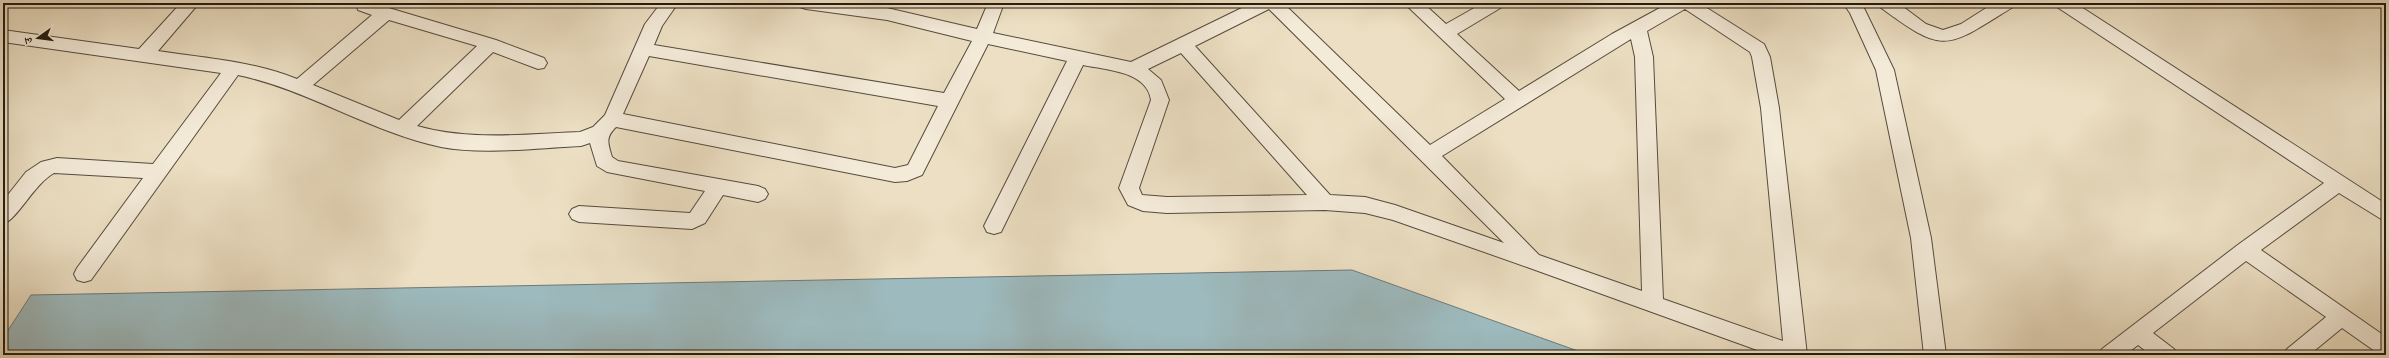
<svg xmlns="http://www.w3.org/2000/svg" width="2389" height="358" viewBox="0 0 2389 358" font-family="'IM FELL Great Primer','Noto Serif Devanagari',serif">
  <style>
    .water { fill: #9dbabe; stroke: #6c7a79 }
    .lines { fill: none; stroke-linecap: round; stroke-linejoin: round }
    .minor-casing { stroke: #554c3e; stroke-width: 2 }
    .minor { fill: #f3ead8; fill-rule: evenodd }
  </style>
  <rect width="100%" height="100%" fill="#ecdfc3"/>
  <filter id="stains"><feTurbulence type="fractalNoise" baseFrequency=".005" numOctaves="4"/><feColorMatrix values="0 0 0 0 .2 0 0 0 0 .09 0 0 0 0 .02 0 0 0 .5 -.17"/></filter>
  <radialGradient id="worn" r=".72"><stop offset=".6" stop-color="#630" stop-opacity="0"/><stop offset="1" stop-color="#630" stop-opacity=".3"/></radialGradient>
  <path class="water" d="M1352,270L1589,355H3V338L31,295Z"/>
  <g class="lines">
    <defs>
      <g id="minor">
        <path d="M181,3H199L158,51C204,58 253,61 297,79L372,15L358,10L356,3H372L496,40L544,58L547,63L544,68L538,69L493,52L417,126C470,141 525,134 580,132L593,127L605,115L645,24L661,3H678L662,26L654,45L944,93L972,41L887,20L806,9L800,7L798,3H850L887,8L977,29L988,3H1004L993,33L1131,62L1252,3H1283L1430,145L1505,99L1404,3H1423L1446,24L1483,3H1504L1502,7L1457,34L1519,91L1612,34L1669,3H1699L1764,44L1770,57L1779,108L1807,355H1771L1527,267L1393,220L1365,213L1325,210L1167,213L1143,211L1128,205L1119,188L1151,100C1147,71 1106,70 1083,65L1001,232L994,234L987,232L984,226L1067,61L988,44L922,175L907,181L895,182L616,127C605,138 608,143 612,157L618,161L758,186L765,189L768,194L765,199L758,202L723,195L705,223L692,229L579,222L572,219L569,214L572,209L579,206L690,213L705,191L607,172L597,166L590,143L581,146C538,148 483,155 441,147C370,132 309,90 238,75L91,280L84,282L77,280L74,274L77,268L143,178L54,173C33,185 18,219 3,224V201L26,172L41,162L57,158L153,164L221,73L3,42V30L139,49ZM1269,9L1504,243L1395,205L1365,197L1330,195L1195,46ZM1685,9L1750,52L1752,57L1761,108L1783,341L1663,299L1653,57L1647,31ZM389,20L477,46L399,120L313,85ZM1631,39L1635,57L1642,291L1539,255L1442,156ZM1181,53L1307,195L1167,197L1142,195L1139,188L1169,100L1161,80L1148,69ZM649,56L938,106L908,165L895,168L623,114Z"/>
        <path d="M1843,3H1861L1863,6L1894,70L1931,238L1946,355H1924L1911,238L1876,70L1850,13Z"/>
        <path d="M1878,3H1898L1926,24L1943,30L1961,24L1994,3H2015L2013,7C1946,48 1946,56 1880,7Z"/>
        <path d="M2055,3H2075L2386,204V222L2339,193L2261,250L2386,337V355L2379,354L2342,328L2309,355H2283L2287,349L2326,317L2246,261L2153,333L2174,349L2178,355H2151L2138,345L2125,355H2098L2102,349L2239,244L2324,183L2057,7Z"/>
      </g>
    </defs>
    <use href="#minor" class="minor-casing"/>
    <use href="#minor" class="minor"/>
  </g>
  <rect width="2389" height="358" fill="none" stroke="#ecdfc3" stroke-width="16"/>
  <rect x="4" y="4" width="2381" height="350" fill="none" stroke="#231b11" stroke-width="2"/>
  <rect x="8" y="8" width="2373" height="342" fill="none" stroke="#231b11"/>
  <g transform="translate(38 38) rotate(256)" stroke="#f3ead8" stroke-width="3" paint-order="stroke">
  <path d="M0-3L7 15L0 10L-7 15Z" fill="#231b11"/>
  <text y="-6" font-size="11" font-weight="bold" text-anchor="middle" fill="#231b11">उ</text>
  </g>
  <rect width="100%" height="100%" filter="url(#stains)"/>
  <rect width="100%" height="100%" fill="url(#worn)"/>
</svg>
